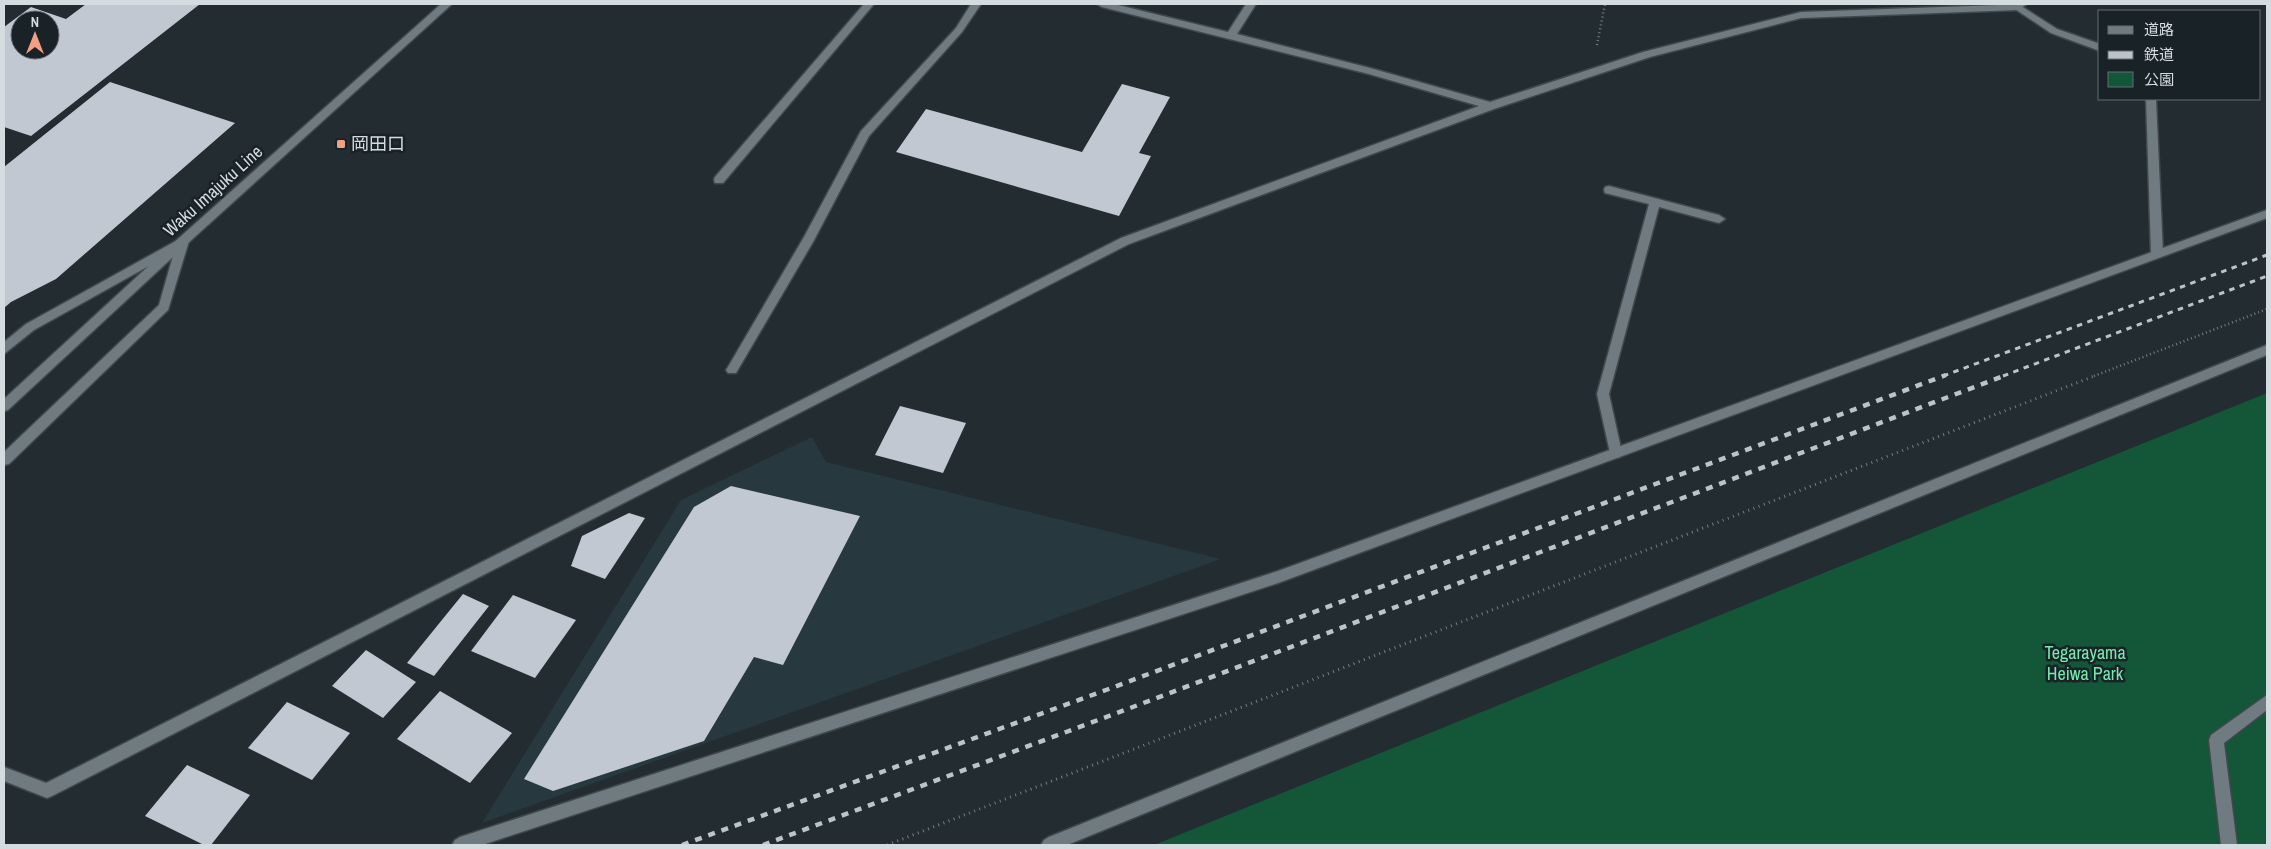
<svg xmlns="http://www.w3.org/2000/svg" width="2271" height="849" viewBox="0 0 2271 849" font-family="'Archivo Narrow','Noto Sans JP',sans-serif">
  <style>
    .built { fill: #28383f }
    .green { fill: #145638 }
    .building { fill: #c2c8d2; fill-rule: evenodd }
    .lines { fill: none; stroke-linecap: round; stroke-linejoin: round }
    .lane-casing { stroke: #40484c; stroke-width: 3 }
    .street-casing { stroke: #40484c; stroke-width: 3 }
    .secondary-casing { stroke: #40484c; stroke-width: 3 }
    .path-far1 { stroke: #757e82; stroke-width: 2.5; stroke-dasharray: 1 3; stroke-linecap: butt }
    .path { stroke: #757e82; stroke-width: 3; stroke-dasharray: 1 4.5; stroke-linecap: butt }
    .lane { fill: #6f7b80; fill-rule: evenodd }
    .street { fill: #6f7b80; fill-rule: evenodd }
    .secondary { fill: #6f7b80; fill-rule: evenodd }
    .rail-far1 { stroke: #bcc4c7; stroke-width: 3; stroke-dasharray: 5.5 5.5; stroke-linecap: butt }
    .rail { stroke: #bcc4c7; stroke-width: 4.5; stroke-dasharray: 7 7; stroke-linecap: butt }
    .poi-dot { fill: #f39f84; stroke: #192227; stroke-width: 2 }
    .labels { text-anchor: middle; stroke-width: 5; stroke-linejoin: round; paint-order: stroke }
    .poi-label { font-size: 18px; fill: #d5dcdf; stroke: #192227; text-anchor: start }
    .street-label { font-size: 18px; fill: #d5dcdf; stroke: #192227 }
    .park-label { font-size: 18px; fill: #74eaad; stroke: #192227 }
  </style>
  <rect width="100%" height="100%" fill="#222c31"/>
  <path class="built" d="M812,437L826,462L1221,559L482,823L681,500Z"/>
  <path class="green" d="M2267,393V845H1154Z"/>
  <g class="building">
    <path d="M86,4H200L31,136L4,127V27L31,7L66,19ZM20,20H50V50H20Z"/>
    <path d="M110,82L235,123L56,279L11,302L4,308V167Z"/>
    <path d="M1122,84L1170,97L1139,153L1151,156L1119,216L896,152L926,109L1082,152Z"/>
    <path d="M900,406L966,423L943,473L875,455Z"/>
    <path d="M731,486L860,516L783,665L754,657L704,741L553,791L524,779L694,507Z"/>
    <path d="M629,513L645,518L605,579L571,566L582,536Z"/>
    <path d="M463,594L489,606L434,676L407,663Z"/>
    <path d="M513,595L576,620L535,678L471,651Z"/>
    <path d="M366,650L416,682L383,718L332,686Z"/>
    <path d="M440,691L512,733L470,783L397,739Z"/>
    <path d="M287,702L350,733L312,780L248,748Z"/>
    <path d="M187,765L250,795L211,845H204L145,816Z"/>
  </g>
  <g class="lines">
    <defs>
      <g id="lane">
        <path d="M2018,4L2057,29L2100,44V51L2051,33L2015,9V5Z"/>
        <path d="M2146,99H2156L2163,254L2157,258L2151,254Z"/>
        <path d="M2267,695V710L2224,743L2237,845H2221L2209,740L2211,735Z"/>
      </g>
      <g id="street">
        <path d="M864,4H874L723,183H715L714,180L715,177Z"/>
        <path d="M971,4H981L962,32L869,136L813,242L736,373H728L726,370L728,367L804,237L861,131L956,28Z"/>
        <path d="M1097,4H1114L1228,32L1246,4H1256L1237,34L1370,68L1490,102L1643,52L1801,12L2027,4L2018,10L1801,18L1650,57L1494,109L1129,244L52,796L47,798L4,781V767L46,783L1121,238L1479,106L1369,74L1102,7Z"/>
        <path d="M1609,186L1719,215L1725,219L1719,223L1659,207L1609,394L1622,453L1620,457L1616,458L1612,457L1610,453L1597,394L1649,204L1605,193L1604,190L1605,187Z"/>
        <path d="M183,237L189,241L168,310L9,464L4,465V452L159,305L174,252L34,330L4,354V342L26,324Z"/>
      </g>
      <g id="secondary">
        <path d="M441,4H452L187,244L8,410L4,411V399L179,238Z"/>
        <path d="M2267,210V218L1278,583L482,845H452L455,840L460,837L1278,571Z"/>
        <path d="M2267,345V355L1067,845H1041L1044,840L1049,837Z"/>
      </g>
    </defs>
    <use href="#lane" class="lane-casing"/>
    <use href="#street" class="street-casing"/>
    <use href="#secondary" class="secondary-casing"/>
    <g class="path-far1">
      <path d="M1597,45L1605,4"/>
      <path d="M2094,376L2267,309"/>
    </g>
    <path class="path" d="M887,845L2097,375"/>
    <use href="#lane" class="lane"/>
    <use href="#street" class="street"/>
    <use href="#secondary" class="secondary"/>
    <g class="rail-far1">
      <path d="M1943,376L2267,255"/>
      <path d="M2003,376L2267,276"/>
    </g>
    <g class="rail">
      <path d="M682,845L1106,690L1946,375"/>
      <path d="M763,845L1125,710L2006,375"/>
    </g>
  </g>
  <rect class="poi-dot" x="336" y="139" width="10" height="10" rx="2.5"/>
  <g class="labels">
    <g class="poi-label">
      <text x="351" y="150">岡田口</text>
    </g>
    <g class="street-label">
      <text transform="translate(213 191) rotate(-42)" y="6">Waku Imajuku Line</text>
    </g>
    <g class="park-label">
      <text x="2085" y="659">Tegarayama<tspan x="2085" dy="21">Heiwa Park</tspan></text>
    </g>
  </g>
  <rect width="2271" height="849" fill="none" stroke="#d5dcdf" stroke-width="10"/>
  <rect x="2098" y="10" width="162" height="90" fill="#192227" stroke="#646c71"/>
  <rect x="2108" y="26" width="25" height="8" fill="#6f7b80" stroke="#646c71"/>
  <text x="2144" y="35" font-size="15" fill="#d5dcdf">道路</text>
  <rect x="2108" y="51" width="25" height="8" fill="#bcc4c7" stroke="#646c71"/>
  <text x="2144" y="60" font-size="15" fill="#d5dcdf">鉄道</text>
  <rect x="2108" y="72" width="25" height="15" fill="#145638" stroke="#646c71"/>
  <text x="2144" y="85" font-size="15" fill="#d5dcdf">公園</text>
  <g transform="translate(35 35)"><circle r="24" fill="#192227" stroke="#646c71"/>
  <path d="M0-4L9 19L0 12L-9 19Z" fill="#f39f84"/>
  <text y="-8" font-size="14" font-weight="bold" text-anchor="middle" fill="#d5dcdf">N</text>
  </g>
</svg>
